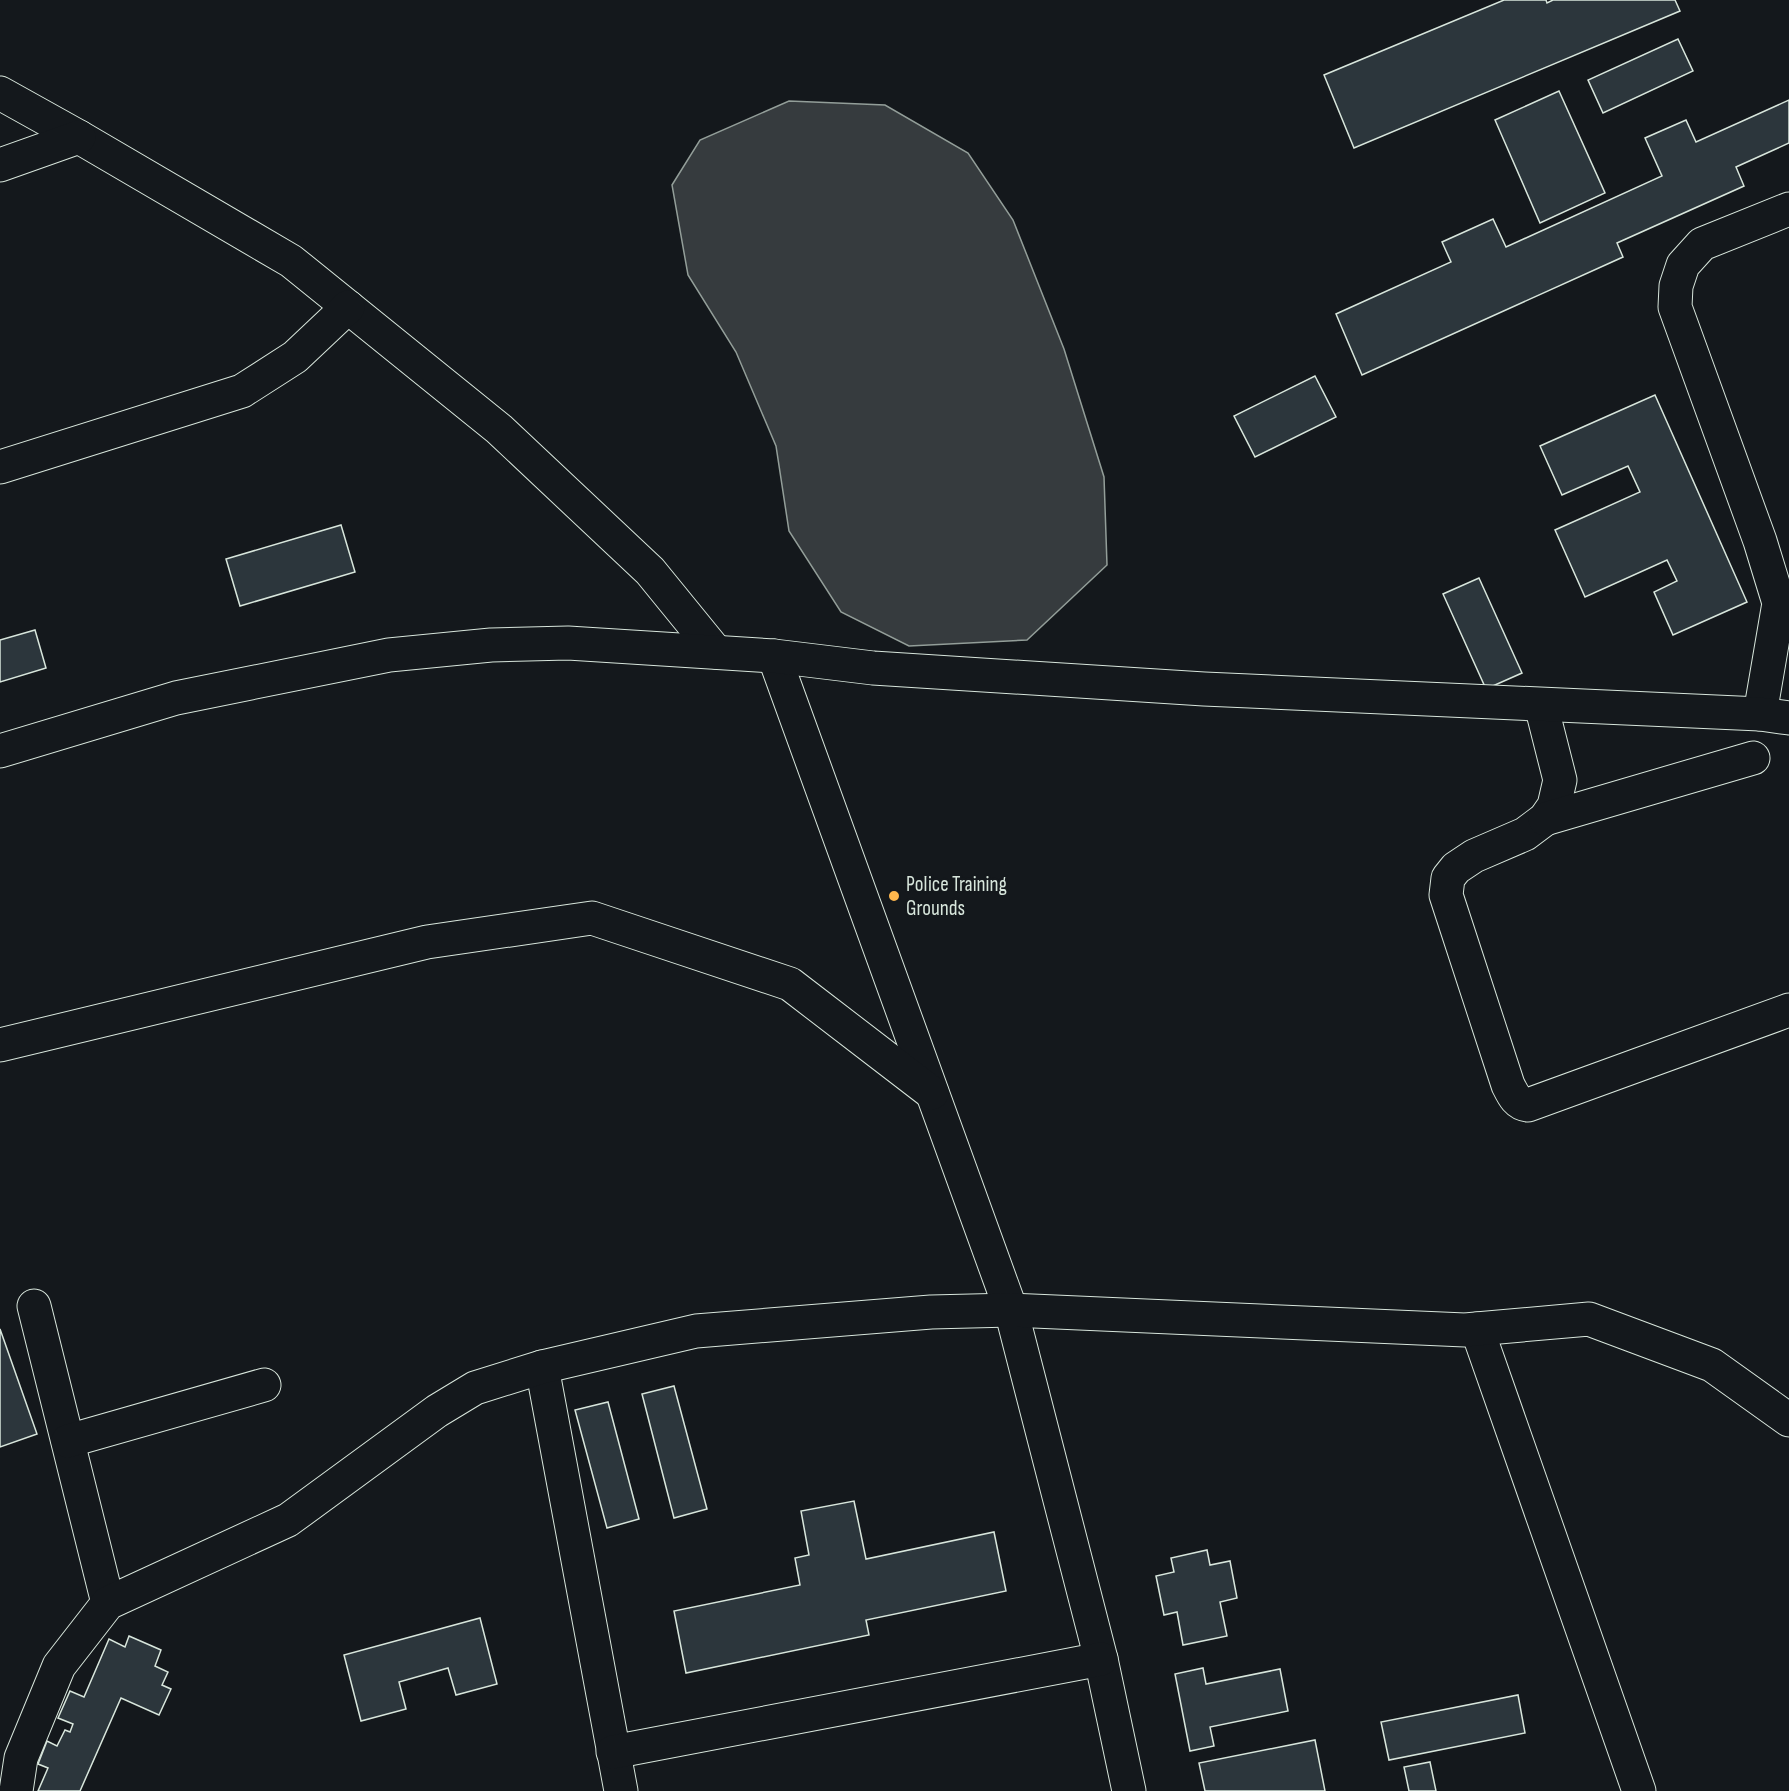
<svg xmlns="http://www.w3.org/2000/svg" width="1789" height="1791" viewBox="0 0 1789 1791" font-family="'Sofia Sans Condensed',sans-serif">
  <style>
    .water { fill: #363b3e; stroke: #939e99; stroke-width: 1.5 }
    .building { fill: #2c363c; stroke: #d8e6dc; stroke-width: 1.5 }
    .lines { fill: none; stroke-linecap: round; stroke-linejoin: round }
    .minor-casing { stroke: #d8e6dc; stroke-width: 35 }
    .minor { stroke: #14181c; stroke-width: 33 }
    .poi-dot { fill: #ffb74d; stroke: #14181c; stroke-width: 2 }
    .labels { text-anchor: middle; stroke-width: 4.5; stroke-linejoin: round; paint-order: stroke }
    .poi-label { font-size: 21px; fill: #d8e6dc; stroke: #14181c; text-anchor: start }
  </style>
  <rect width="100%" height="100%" fill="#14181c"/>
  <path class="water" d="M789,101L885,105L968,153L1013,220L1064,349L1104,477L1107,565L1027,640L909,646L841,612L789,531L776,446L736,352L688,275L672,185L700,140Z"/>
  <g class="building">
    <path d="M1504,0H1546L1547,3L1553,0H1675L1680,11L1354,148L1324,75Z"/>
    <path d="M1678,39L1693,71L1603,113L1588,80Z"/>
    <path d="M1559,91L1605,193L1540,223L1495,120Z"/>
    <path d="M1789,100V143L1736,167L1744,186L1617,243L1623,257L1362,375L1336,314L1451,262L1442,242L1493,219L1506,247L1662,176L1645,138L1686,120L1696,142Z"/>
    <path d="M1315,376L1336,417L1255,457L1234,416Z"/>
    <path d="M1655,395L1747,602L1673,635L1654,592L1677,581L1667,560L1585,597L1555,530L1640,492L1628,466L1562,495L1540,446Z"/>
    <path d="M341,525L355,572L240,606L226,559Z"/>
    <path d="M1479,578L1522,673L1486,689L1443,594Z"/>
    <path d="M35,630L46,668L0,682V640Z"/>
    <path d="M0,1329L37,1434L0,1447Z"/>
    <path d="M674,1386L707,1509L674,1518L642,1394Z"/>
    <path d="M608,1402L639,1519L607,1528L575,1410Z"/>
    <path d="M854,1501L866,1559L994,1532L1006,1591L866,1620L869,1635L686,1673L674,1611L800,1585L795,1558L809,1555L801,1511Z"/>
    <path d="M1207,1550L1210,1565L1230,1561L1237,1598L1220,1602L1227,1636L1183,1645L1177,1612L1164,1615L1156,1576L1174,1572L1171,1558Z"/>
    <path d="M480,1618L497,1684L456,1695L448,1668L399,1682L406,1709L361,1721L344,1655Z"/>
    <path d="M129,1636L161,1650L155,1666L168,1672L162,1685L171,1689L159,1715L121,1698L80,1791H38L48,1768L38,1764L47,1741L57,1746L65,1730L70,1732L73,1724L58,1718L70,1691L84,1697L109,1639L125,1647Z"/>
    <path d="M1203,1668L1206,1684L1280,1669L1288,1711L1210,1727L1214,1746L1190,1751L1175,1674Z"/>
    <path d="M1518,1695L1525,1733L1389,1760L1381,1722Z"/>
    <path d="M1315,1740L1325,1791H1205L1199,1763Z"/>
    <path d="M1430,1762L1436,1791H1409L1404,1767Z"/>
  </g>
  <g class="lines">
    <defs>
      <g id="minor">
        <path d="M0,93L79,137L291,261L499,429L650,571L716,652"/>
        <path d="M0,165L79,137"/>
        <path d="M0,467L242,391L295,357L348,307"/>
        <path d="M774,656L1011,1310L1101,1659L1129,1791"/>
        <path d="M1541,705L1560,780L1554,806L1545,819L1525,834L1474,856L1456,868L1448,878L1446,895L1508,1085C1513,1095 1517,1104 1528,1105L1789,1010"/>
        <path d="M1760,714L1779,603L1760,541L1675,307L1676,286L1683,265L1702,244L1789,209"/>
        <path d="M0,751L176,698L389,655L491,645L568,643L774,656L873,668L1204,689L1760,714L1789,718"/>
        <path d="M1545,819L1753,758"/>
        <path d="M0,1045L427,942L592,918L790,984L932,1093"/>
        <path d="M34,1306L108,1603"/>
        <path d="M1477,1329L1639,1791"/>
        <path d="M542,1367L621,1791"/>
        <path d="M68,1441L264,1385"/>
        <path d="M613,1752L1101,1659"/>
        <path d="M16,1791L21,1758L59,1666L108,1603L288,1520L437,1411L475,1388L542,1367L696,1331L931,1312L1011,1310L1465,1330L1589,1319L1712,1365L1789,1420"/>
      </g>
    </defs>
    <use href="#minor" class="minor-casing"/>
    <use href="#minor" class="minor"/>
  </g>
  <circle class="poi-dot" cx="894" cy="896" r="6"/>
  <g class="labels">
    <g class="poi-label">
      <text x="906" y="891">Police Training<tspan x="906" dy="24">Grounds</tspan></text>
    </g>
  </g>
</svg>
